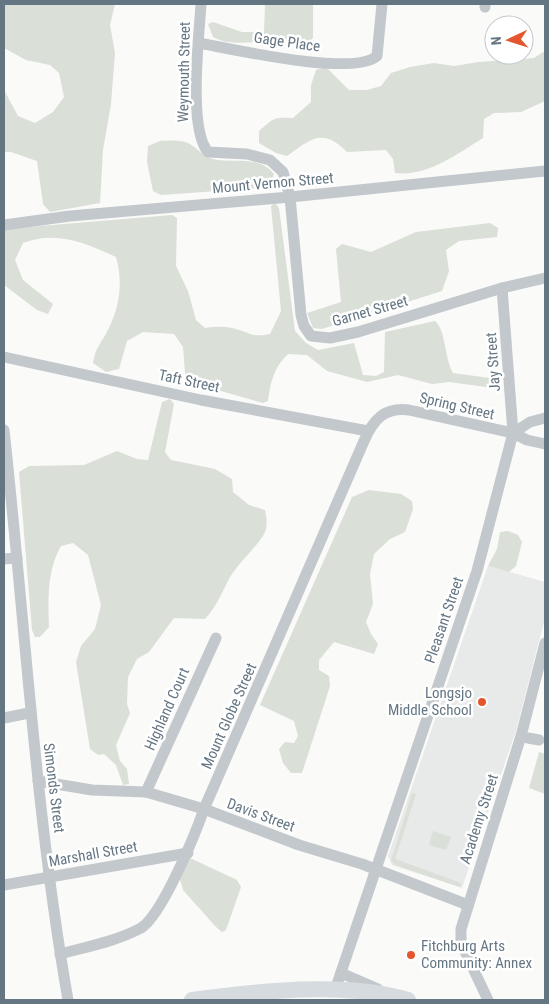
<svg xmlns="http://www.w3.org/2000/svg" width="549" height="1004" viewBox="0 0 549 1004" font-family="'Roboto Condensed',sans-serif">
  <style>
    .built { fill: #e8e9e9 }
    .green { fill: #dadfd7 }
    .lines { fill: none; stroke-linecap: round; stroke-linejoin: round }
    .street { stroke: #c3c8cc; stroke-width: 11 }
    .secondary { stroke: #d6dbdf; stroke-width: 16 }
    .poi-dot { fill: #e4572e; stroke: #fff; stroke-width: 2 }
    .labels { text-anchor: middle; stroke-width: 5; stroke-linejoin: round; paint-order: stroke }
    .street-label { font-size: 15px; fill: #657683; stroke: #fff }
    .poi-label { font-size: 15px; fill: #657683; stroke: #fff; text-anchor: end }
  </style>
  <rect width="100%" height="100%" fill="#fafaf8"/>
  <path class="built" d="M488,566L545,582V618L516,731L462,888L392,865L388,856Z"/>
  <g class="green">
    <path d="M4,4H115L110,25L115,53L111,104L103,150L100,203L50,212L43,204L37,161L11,152H4V90L18,116L35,123L53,112L64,97L59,73L50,65L26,60L4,48Z"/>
    <path d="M265,4H313V38L305,46C281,33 254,46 228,42C223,42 218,39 213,37L208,24L213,22L242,32H264Z"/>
    <path d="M545,51V101L521,112L494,113L484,119L483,138C457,154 427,177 395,173L393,159L386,150L347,152C323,128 312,138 287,156L276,153L259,143V131C274,118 273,117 293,118L311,102V85L316,70L326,67L349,90H367L381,86L391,73L410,67L434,63L454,66L479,62L534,58Z"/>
    <path d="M160,141C169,141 181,139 190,144C198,149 203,156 213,159C233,164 259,154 274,174L271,183L260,188L161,195L153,191L147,162L148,146Z"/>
    <path d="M275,203L279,208L295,331L306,343L318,350L354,343L363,375L376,376L384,372L385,332L435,321C446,330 444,357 453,373L497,379L498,385L486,387L449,382L432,384L398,375L367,382L327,371L307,355L288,354C274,367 270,383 268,401L263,403L189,382L185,373L183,347L174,334L143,332L127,341L119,369L106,372L93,363C95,347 103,341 109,328C120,305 123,282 116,257C86,243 56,230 23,243L15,260L23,280L53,304L48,314L37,310L4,285V229L172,215L177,218L176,266L188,291L196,320L205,328C214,327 223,326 232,328C250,332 250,338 270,334L281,311L271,206Z"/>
    <path d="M490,223L498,228L497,237L459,241L446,250L449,271L442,291L322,329L313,328L307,313L341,302L336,249L342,244L371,252L416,232Z"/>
    <path d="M170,399L174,404L165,452L171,460L215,469L232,479L233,492L249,505L265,510C267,519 268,528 263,536C253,551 238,563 229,579C221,594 217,606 205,619L174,618L149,652L137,659L128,677L127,704L130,713L116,745L120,761L127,769L129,784L123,785L116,765L104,754L98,755L90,749L76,662L81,646L95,629L101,605L88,555L73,543L61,546C47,570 48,600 49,627L40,637H35L32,630L19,472L29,466L84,465L117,451L137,459L148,460L162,402Z"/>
    <path d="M369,490L401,494L412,501L413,509L405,532L390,539L374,554L370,574L373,604L366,622L371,634L378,644L374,654L334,642L319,660V670L329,676L330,686L302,773H291L283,763L279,749L285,742L294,743L298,736L294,721L260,705L352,497Z"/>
    <path d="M508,531L518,535L522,542L516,566L509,572L488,566L497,549L500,532Z"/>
    <path d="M539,752L545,754V794L529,788Z"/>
    <path d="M412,793L416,794L395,859L461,883L460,887L395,865L391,861Z"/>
    <path d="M433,831L451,837L446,850L429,845Z"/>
    <path d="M190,858L237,880L241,887L226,930L222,932L216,927L183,890L180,879Z"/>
  </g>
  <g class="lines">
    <g class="street">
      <path d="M201,4C199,37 188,129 208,152L247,154L270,160L283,172L290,197L301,315L304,326L311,336L330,338L358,332L502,288L545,278"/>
      <path d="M485,7V4"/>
      <path d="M199,43C232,49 354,77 377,56L382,4"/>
      <path d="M4,225L70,216L290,197L545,171"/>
      <path d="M4,357L201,400L368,431"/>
      <path d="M4,430C25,620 35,812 68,1000"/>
      <path d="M513,433L530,422L545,418"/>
      <path d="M4,559L17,558"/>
      <path d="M4,718L29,713"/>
      <path d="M528,738L539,740"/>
      <path d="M38,781L92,790L146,792L204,809L299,845L362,864L468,905"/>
      <path d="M146,792L216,638"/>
      <path d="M4,885L188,853"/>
      <path d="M60,954C86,947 117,941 141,928C162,915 195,835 204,809L364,441C373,420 384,407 409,410L513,433L527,440L545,444"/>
      <path d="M341,973L378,989"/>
      <path d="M335,990L477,571L513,433L502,288"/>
      <path d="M488,1000L461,943V929L521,736L545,643"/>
    </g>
    <path class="secondary" d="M192,1000C258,991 345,981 408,1000"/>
  </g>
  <g class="poi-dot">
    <circle cx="482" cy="702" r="5"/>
    <circle cx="411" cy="955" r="5"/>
  </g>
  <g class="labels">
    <g class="street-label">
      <text transform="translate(287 42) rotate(8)" y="5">Gage Place</text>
      <text transform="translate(184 72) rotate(-89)" y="5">Weymouth Street</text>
      <text transform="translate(273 183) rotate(-5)" y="5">Mount Vernon Street</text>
      <text transform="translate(370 311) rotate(-16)" y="5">Garnet Street</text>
      <text transform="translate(493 362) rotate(-94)" y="5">Jay Street</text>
      <text transform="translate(189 381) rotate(12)" y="5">Taft Street</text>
      <text transform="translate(457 406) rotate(13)" y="5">Spring Street</text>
      <text transform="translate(444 620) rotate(-71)" y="5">Pleasant Street</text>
      <text transform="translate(167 709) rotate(-66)" y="5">Highland Court</text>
      <text transform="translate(229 716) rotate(-66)" y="5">Mount Globe Street</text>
      <text transform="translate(54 788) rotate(83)" y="5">Simonds Street</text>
      <text transform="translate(261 815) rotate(20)" y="5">Davis Street</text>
      <text transform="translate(479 819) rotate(-72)" y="5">Academy Street</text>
      <text transform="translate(93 854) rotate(-10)" y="5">Marshall Street</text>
    </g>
    <g class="poi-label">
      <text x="472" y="698">Longsjo<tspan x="472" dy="17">Middle School</tspan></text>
      <text x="421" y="951" text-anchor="start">Fitchburg Arts<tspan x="421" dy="17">Community: Annex</tspan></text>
    </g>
  </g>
  <rect width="549" height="1004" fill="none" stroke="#657683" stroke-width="10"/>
  <g transform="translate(509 40) rotate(266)"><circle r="24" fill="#ffffff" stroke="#c1c8cd"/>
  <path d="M0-4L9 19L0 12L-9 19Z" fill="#e4572e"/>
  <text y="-8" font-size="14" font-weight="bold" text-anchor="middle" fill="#657683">N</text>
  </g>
</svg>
